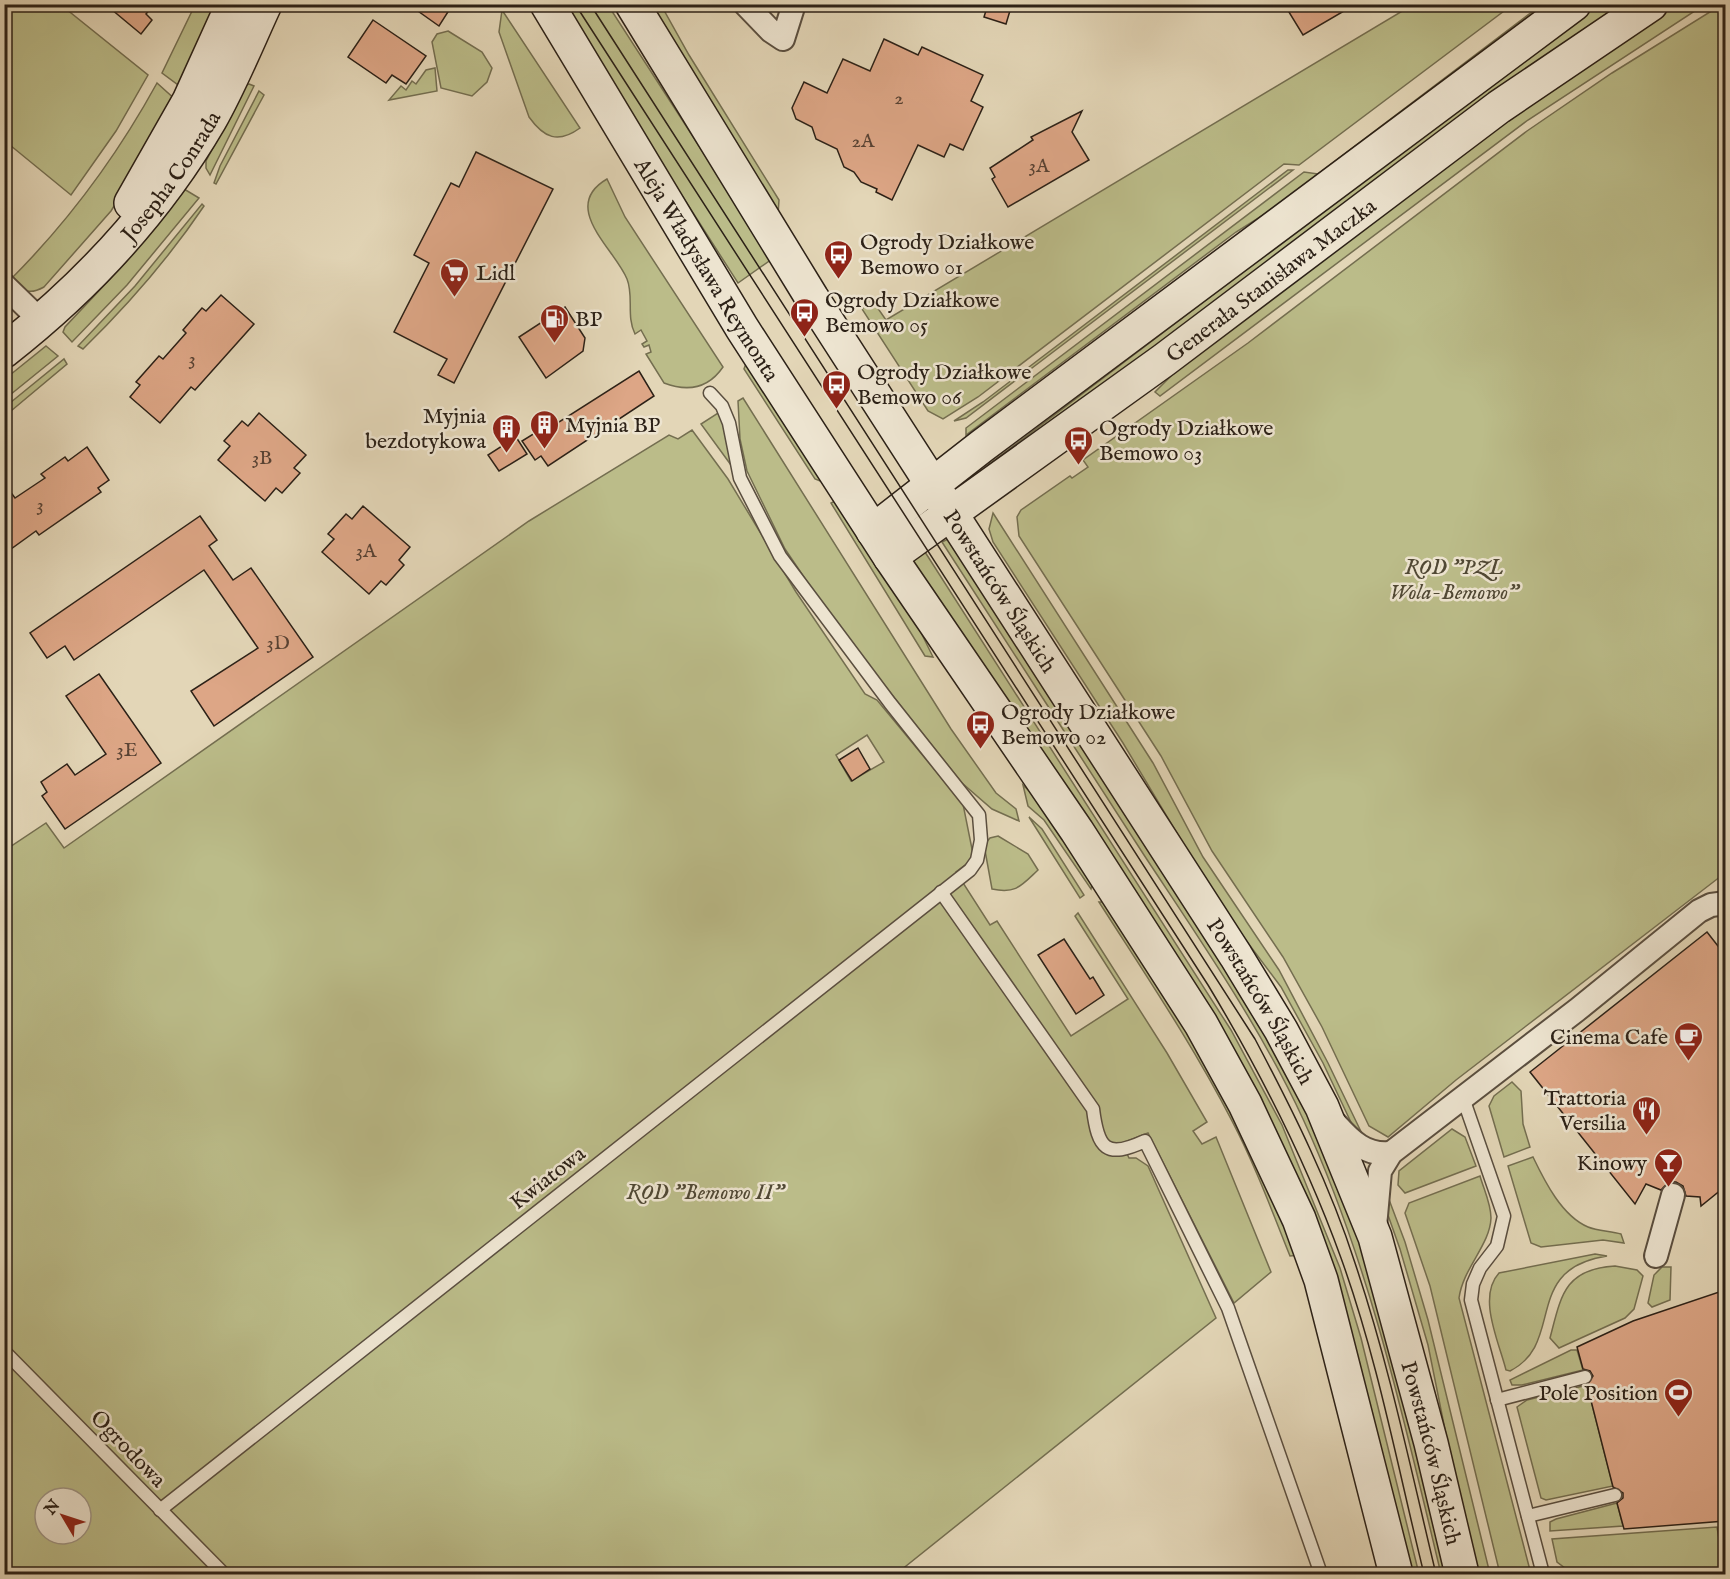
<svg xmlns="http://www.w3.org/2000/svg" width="1730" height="1579" viewBox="0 0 1730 1579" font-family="'IM FELL English',serif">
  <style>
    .green { fill: #bbbc89; stroke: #746e50; stroke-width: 1.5; fill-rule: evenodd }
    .building { fill: #dda686; stroke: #2c2117; stroke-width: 1.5 }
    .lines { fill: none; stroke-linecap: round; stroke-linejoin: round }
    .lane-casing { stroke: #5a4e3f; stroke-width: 15 }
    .street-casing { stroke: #5a4e3f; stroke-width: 26 }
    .secondary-casing { stroke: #2c2117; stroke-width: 36 }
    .lane { stroke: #ede4d0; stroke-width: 12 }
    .street { stroke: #ede4d0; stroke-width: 22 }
    .secondary { stroke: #ede4d0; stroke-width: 33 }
    .tram { stroke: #2c2117; stroke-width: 1.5 }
    .labels { text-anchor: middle; stroke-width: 5; stroke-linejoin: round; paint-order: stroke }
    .number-label { font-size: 20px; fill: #584233 }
    .street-label { font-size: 22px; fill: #2c2117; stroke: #ede4d0 }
    .poi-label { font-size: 22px; fill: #2c2117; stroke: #ede4d0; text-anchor: start }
    .park-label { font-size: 22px; font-style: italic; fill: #504834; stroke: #ede4d0 }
  </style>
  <rect width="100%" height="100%" fill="#e3d6b7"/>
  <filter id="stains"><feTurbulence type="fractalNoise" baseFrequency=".00333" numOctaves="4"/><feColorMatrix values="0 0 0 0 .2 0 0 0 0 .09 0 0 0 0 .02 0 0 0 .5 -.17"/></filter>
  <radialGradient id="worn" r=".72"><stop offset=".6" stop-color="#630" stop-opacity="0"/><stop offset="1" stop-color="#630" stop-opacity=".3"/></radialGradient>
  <g class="green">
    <path d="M1414,4L1512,5L1299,165L1284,164L978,397L943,419L928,411L862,309L868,304L870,297L886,320Z"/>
    <path d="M4,5H61L148,75L116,131L71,195L5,141Z"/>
    <path d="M195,5H225L185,90L162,73Z"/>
    <path d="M560,5H608L772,259L738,283Z"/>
    <path d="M651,5H661L689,55L779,200L778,215Z"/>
    <path d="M1541,5H1550L1311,185L1236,232L966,435V428L1304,172L1318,174Z"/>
    <path d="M1595,5H1625L989,470L987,466Z"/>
    <path d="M1676,5H1704L1528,120L1160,396L1155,392L1187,360C1348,238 1506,113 1676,5Z"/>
    <path d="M1721,5H1726L1725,873L1456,1080L1388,1137L1369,1126L1322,1027L1283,957L1212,851L1161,756L1019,536L1017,517L1021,510L1070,476L1072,478L1088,467L1083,460L1248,343L1527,131L1612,73Z"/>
    <path d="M502,10L580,128C558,144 544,138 529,117L499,32Z"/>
    <path d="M448,31L482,52L492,68L487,82L472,96L441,88L432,42L437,34Z"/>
    <path d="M435,68L437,91L389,100L401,86L406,90L412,81L416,84L426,70Z"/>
    <path d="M157,83L178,102L111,211L44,287C28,296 23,290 10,280C69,221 117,156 157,83Z"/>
    <path d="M249,84L254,86L210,175L206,168V161L246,85Z"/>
    <path d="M259,91L264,95L216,184L214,183L220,166Z"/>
    <path d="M1288,170H1293L966,418L954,421L983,402Z"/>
    <path d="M607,179L625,217L723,367C708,389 688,392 664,383L646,354L651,352L649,345L644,347L642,344L647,341L641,330L635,334C626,316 634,296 627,279C615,249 559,207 607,179Z"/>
    <path d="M184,189L199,198L127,285L72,342L63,332L65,327L126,262Z"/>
    <path d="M202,204L204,206C169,258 127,306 83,349L78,346L135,286Z"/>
    <path d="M46,346L58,356L5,399V379Z"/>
    <path d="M64,359L67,364L5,416V407Z"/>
    <path d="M747,361L825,478L820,481L815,479L744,369Z"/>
    <path d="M743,398L951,729L996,793L1016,809L1019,821L992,809L962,783L835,623L785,549L747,471L740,439L738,401Z"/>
    <path d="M718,413L728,432L731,465L701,424Z"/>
    <path d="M692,430L728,479L796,592L865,694L877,700L963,804L973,854L969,862L956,872L990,925L997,921L1071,1036L1128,999L1075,916L1078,913L1167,1053L1207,1122L1193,1131L1202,1144L1216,1137L1271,1272L1234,1303L1148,1133L1122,1143L1129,1158H1136L1148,1166L1216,1318L896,1574H5L4,851L46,823L64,848L529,521L669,435L678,439ZM867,735L884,762L851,781L836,755ZM45,1498H81V1534H45Z"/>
    <path d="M839,499L910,610L933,657L925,656L831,503Z"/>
    <path d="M993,513L1153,763L1203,857L1279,970L1328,1063L1366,1142L1357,1135L1323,1063L1281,987L1221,907L1123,743L993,542L989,529Z"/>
    <path d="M950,538L1294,1076L1367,1252L1451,1574H1441C1404,1420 1370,1264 1303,1119C1260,1026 1200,940 1144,855C1076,751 1010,646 942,542Z"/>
    <path d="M925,552L1231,1030L1282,1125L1340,1268L1361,1338L1419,1574H1408L1326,1259L913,563L914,559Z"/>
    <path d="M1023,785L1049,810L1093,881L1091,889L1044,820L1028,806Z"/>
    <path d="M1029,817L1042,829L1084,895L1080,898Z"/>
    <path d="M998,836L1028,854L1038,870C1021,886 1016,894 992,889L984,845L990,838Z"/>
    <path d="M1099,902H1106L1192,1030L1300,1255L1290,1256C1272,1211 1255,1165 1232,1121C1193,1045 1145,974 1099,902Z"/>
    <path d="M1512,1082L1521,1091L1523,1124L1530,1147L1504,1157L1489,1106L1494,1096Z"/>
    <path d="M1452,1129L1465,1137L1476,1166L1405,1193L1398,1185L1399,1171Z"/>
    <path d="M1533,1157C1545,1182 1562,1216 1588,1227C1598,1231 1611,1231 1621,1234L1624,1243L1603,1240L1541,1247L1531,1243L1508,1166Z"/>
    <path d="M1480,1176C1484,1190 1491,1204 1491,1218C1490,1245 1463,1268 1459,1298L1531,1574H1500L1430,1286L1405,1213L1409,1203Z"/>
    <path d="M1382,1181L1405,1242L1428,1320L1490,1574H1474L1428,1345L1400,1249L1383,1201Z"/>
    <path d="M1595,1254L1607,1256C1521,1269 1566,1343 1510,1371L1506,1370C1499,1342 1477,1297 1499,1273Z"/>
    <path d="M1615,1266L1637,1270L1643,1276L1634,1309L1625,1318L1559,1348L1550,1338C1561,1296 1564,1269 1615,1266Z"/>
    <path d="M1662,1267H1671L1670,1300L1652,1307L1648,1303L1654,1275Z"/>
    <path d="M1571,1350H1577L1583,1370L1522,1385H1512L1510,1380Z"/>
    <path d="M1587,1385L1613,1486L1546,1500L1541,1498L1517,1407L1527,1400Z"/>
    <path d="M1617,1503L1623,1526L1550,1531V1522L1556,1519Z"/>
    <path d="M1717,1527L1725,1574H1573L1557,1562L1552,1539Z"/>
  </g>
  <g class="building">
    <path d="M105,4H154L146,14L152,20L141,34Z"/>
    <path d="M408,4H453L439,26Z"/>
    <path d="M988,4H1012L1006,24L984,17Z"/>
    <path d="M1284,4H1356L1303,35Z"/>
    <path d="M373,20L426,56L406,84L392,75L386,83L348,57Z"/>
    <path d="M884,39L918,55L922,47L983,75L971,101L983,107L963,150L950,144L944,157L918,145L892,200L876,192L877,189L861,182L854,172L844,167L837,149L816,139L812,127L796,119L792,108L804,82L827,93L843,59L870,71Z"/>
    <path d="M1082,111L1072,132L1089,160L1008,207L992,179L995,177L990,168L1033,140L1031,137Z"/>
    <path d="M476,152L553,189L454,383L438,375L447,359L394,332L429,263L414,255L451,183L459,187Z"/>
    <path d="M221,295L254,324L195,390L191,387L160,423L130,397L140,385L136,382L159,356L163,359L186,333L183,330L202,308L206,311Z"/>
    <path d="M565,307L585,338L583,351L546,378L519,337Z"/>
    <path d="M639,371L654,396L548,466L541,456L535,460L522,441L543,428L545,431Z"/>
    <path d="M259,413L306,455L294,468L300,473L282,493L276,488L265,501L218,460L230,446L224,441L242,421L248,426Z"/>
    <path d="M516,437L527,454L499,471L488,455Z"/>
    <path d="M87,447L109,480L98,488L101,492L39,535L36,531L4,554V483L15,498L45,478L41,474L65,457L68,461Z"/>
    <path d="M363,506L410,547L399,560L404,565L386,585L381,581L369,594L322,552L334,539L328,534L346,514L352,519Z"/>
    <path d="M200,516L217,540L209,546L233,580L251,568L313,657L214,726L191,691L258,648L204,570L74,660L65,646L47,658L30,633Z"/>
    <path d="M99,674L161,763L65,829L42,796L47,792L41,782L67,764L75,775L106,754L66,696Z"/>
    <path d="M858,748L870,769L852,781L839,760Z"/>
    <path d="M1707,932L1725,955V1178L1719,1181L1722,1189L1701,1206L1700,1197L1686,1196L1683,1186L1676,1182H1669L1661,1190L1646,1184L1635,1204L1530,1072Z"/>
    <path d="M1064,939L1090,979L1093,977L1104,995L1076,1014L1038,955Z"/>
    <path d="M1725,1290V1521L1624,1529L1617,1503L1623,1498V1493L1613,1487L1587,1385L1593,1376L1590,1371L1583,1369L1577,1347L1633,1321Z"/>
  </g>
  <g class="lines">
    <defs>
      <g id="lane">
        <path d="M941,892L1093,1109C1098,1149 1106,1159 1145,1141L1228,1308L1321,1574"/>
        <path d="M1463,1098L1504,1216L1497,1246L1480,1268L1473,1284L1471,1300L1543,1574"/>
        <path d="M4,1351L224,1574"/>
        <path d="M1497,1400L1585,1377"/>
        <path d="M160,1510L970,870L977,860L981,840L979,815L890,703L780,556L740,478L729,423L722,406L710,393"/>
        <path d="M1528,1516L1615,1495"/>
      </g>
      <g id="street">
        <path d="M745,4L771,31L783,39L794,4"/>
        <path d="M4,285L40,320"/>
        <path d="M1335,1123C1351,1141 1366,1156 1391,1153"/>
        <path d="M1375,1227L1380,1171L1391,1153L1577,1010L1699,911L1711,905L1726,903"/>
        <path d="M1656,1256L1673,1195"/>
      </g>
      <g id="secondary">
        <path id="s1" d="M547,4L742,328L890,557L1077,831L1201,1024L1245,1104L1299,1219L1321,1280L1396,1574"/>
        <path id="s2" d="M632,4L812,298L1236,956L1281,1030L1322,1107L1375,1237L1431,1443L1462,1574"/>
        <path d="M131,203L189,101L233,4"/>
        <path id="s3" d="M4,351C87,286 157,211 210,120C231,83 247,43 265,4"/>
        <path d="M873,531L982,446L1574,4"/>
        <path id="s4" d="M890,557L1164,360L1499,107L1651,4"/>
      </g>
    </defs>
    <use href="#lane" class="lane-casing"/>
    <use href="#street" class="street-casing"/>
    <use href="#secondary" class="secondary-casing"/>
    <use href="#lane" class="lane"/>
    <use href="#street" class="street"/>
    <use href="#secondary" class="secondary"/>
    <g class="tram">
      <path d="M575,4L1208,985C1261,1073 1306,1161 1341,1258C1378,1360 1398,1469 1424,1574"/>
      <path d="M590,4L1255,1039C1293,1111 1330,1185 1355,1263C1389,1364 1411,1470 1436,1574"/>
    </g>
  </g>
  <defs>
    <symbol id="bus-pin" viewBox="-11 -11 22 30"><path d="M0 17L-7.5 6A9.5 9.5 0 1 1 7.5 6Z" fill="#8f2418" stroke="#ede4d0"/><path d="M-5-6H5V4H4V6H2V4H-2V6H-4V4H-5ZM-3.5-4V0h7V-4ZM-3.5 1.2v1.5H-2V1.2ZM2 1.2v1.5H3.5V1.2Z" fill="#fff"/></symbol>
    <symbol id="supermarket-pin" viewBox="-11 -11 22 30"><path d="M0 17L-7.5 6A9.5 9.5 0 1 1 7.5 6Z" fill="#8f2418" stroke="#ede4d0"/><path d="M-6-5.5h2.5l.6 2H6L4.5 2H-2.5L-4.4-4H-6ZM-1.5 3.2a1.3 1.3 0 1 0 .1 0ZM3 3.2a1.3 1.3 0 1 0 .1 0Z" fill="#fff"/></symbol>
    <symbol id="fuel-pin" viewBox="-11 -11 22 30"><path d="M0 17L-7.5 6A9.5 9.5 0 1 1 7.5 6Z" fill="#8f2418" stroke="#ede4d0"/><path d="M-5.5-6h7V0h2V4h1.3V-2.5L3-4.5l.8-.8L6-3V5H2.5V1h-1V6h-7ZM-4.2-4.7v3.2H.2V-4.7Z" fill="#fff"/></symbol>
    <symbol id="building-pin" viewBox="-11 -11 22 30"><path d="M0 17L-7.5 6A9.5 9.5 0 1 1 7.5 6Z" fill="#8f2418" stroke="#ede4d0"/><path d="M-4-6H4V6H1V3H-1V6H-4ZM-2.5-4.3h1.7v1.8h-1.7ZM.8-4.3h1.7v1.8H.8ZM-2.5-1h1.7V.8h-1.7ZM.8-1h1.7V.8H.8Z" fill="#fff"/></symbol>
    <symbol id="cafe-pin" viewBox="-11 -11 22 30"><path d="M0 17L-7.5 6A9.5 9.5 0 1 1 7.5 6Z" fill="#8f2418" stroke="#ede4d0"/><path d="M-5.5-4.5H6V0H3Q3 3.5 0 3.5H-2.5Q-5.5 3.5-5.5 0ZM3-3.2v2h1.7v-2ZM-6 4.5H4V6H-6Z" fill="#fff"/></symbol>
    <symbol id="restaurant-pin" viewBox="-11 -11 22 30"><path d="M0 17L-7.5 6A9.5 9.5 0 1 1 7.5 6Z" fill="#8f2418" stroke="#ede4d0"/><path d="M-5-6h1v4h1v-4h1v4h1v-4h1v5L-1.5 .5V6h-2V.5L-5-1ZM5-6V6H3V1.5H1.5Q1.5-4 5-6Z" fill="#fff"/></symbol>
    <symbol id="bar-pin" viewBox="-11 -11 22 30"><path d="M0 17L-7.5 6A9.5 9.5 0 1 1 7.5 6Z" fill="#8f2418" stroke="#ede4d0"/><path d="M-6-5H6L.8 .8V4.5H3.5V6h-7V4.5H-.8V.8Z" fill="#fff"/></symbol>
    <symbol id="stadium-pin" viewBox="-11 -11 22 30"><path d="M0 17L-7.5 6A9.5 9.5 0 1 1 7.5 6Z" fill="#8f2418" stroke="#ede4d0"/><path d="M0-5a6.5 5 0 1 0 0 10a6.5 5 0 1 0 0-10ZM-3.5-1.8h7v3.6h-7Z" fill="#fff"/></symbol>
  </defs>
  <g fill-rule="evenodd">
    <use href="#bus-pin" x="822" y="238" width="33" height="45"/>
    <use href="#supermarket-pin" x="438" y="256" width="33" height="45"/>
    <use href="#bus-pin" x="788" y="296" width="33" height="45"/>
    <use href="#fuel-pin" x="538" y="302" width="33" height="45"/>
    <use href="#bus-pin" x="820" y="368" width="33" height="45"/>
    <use href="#building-pin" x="528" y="408" width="33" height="45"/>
    <use href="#building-pin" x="490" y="412" width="33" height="45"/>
    <use href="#bus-pin" x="1062" y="424" width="33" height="45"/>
    <use href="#bus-pin" x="964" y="708" width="33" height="45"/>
    <use href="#cafe-pin" x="1672" y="1020" width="33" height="45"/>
    <use href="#restaurant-pin" x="1630" y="1094" width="33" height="45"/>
    <use href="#bar-pin" x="1652" y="1146" width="33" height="45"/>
    <use href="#stadium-pin" x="1662" y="1376" width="33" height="45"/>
  </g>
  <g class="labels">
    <g class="number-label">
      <text x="899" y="104">2</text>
      <text x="863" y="147">2A</text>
      <text x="1039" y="172">3A</text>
      <text x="192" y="365">3</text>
      <text x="262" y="464">3B</text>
      <text x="40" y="511">3</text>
      <text x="366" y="557">3A</text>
      <text x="278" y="649">3D</text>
      <text x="127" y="756">3E</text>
    </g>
    <g class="street-label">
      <text dy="8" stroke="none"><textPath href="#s3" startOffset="243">Josepha Conrada</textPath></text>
      <text dy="8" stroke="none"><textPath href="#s1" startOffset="310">Aleja Władysława Reymonta</textPath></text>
      <text dy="8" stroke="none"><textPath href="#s4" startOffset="471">Generała Stanisława Maczka</textPath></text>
      <text dy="8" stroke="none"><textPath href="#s2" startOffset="693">Powstańców Śląskich</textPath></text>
      <text dy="8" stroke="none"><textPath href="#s2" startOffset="1179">Powstańców Śląskich</textPath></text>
      <text transform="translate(547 1177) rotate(-38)" y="8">Kwiatowa</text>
      <text transform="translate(129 1448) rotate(46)" y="8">Ogrodowa</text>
      <text dy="8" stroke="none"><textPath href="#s2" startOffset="1665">Powstańców Śląskich</textPath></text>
    </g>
    <g class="poi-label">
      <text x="860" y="249">Ogrody Działkowe<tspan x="860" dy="25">Bemowo 01</tspan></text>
      <text x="476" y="280">Lidl</text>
      <text x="825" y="307">Ogrody Działkowe<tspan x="825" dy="25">Bemowo 05</tspan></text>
      <text x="575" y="326">BP</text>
      <text x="857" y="379">Ogrody Działkowe<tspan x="857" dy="25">Bemowo 06</tspan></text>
      <text x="486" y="423" text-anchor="end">Myjnia<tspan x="486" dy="25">bezdotykowa</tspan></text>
      <text x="565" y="432">Myjnia BP</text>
      <text x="1099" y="435">Ogrody Działkowe<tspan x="1099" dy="25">Bemowo 03</tspan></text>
      <text x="1001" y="719">Ogrody Działkowe<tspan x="1001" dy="25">Bemowo 02</tspan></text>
      <text x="1668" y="1044" text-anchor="end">Cinema Cafe</text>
      <text x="1626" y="1105" text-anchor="end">Trattoria<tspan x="1626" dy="25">Versilia</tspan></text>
      <text x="1647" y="1170" text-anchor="end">Kinowy</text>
      <text x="1658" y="1400" text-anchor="end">Pole Position</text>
    </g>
    <g class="park-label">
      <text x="1454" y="574">ROD "PZL<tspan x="1454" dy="25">Wola-Bemowo"</tspan></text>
      <text x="705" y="1199">ROD "Bemowo II"</text>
    </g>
  </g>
  <rect width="1730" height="1579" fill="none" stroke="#e3d6b7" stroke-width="24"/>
  <rect x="6" y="6" width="1718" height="1567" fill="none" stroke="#2c2117" stroke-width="3"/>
  <rect x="12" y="12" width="1706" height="1555" fill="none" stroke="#2c2117" stroke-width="1.5"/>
  <g transform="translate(63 1516) rotate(309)"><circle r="28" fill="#ede4d0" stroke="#a09686" stroke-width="1.5"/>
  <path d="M0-4.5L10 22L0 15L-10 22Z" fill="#8f2418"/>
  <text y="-9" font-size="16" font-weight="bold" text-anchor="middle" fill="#2c2117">N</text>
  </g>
  <rect width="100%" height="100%" filter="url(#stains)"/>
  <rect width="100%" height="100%" fill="url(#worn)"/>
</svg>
